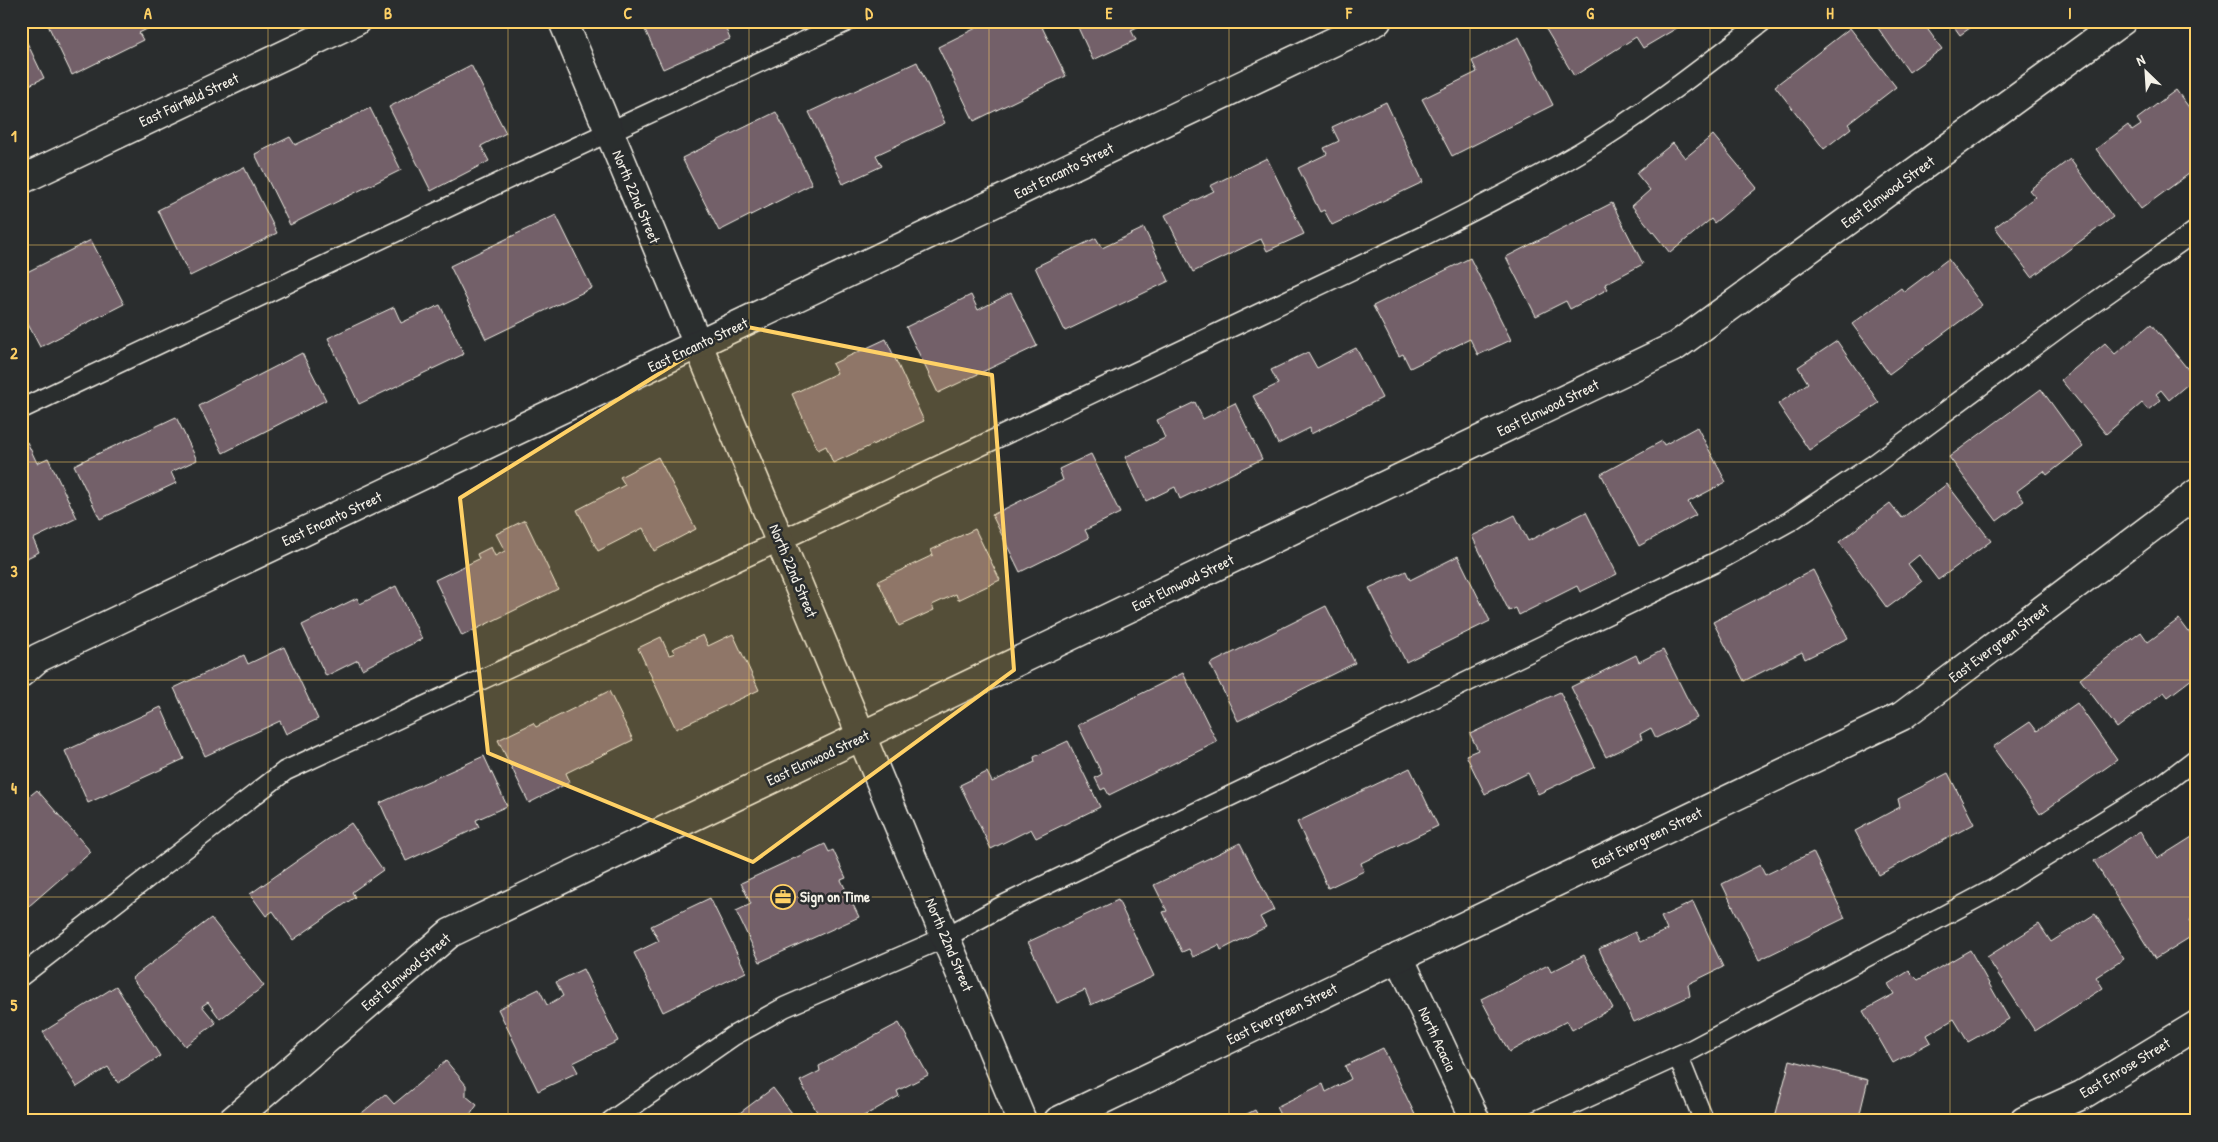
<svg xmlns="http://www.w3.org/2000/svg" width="2218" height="1142" viewBox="0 0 2218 1142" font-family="'Patrick Hand',sans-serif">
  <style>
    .building { fill: #736169; stroke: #f4f1e8 }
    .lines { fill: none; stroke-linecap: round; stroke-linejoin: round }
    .service-casing { stroke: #f4f1e8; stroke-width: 22 }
    .minor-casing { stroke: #f4f1e8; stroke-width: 31 }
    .service { stroke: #2a2d2e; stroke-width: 19 }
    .minor { stroke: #2a2d2e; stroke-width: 28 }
    .marked { fill: #ffd166; fill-opacity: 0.2; stroke: #ffd166; stroke-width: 4; stroke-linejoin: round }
    .grid { fill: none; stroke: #ffd166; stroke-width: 1; stroke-opacity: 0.55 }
    .labels { text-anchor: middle; stroke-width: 5; stroke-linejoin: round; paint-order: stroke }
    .street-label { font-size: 15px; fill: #f4f1e8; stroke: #2a2d2e }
    .poi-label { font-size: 15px; font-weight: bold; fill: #f4f1e8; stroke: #2a2d2e; text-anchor: start }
    .neatline { fill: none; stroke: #ffd166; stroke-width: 2 }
    .grid-label { font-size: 16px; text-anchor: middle; font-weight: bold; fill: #ffd166 }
  </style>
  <rect width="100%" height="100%" fill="#2a2d2e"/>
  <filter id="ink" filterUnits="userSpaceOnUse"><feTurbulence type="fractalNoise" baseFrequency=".02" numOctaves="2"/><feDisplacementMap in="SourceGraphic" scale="10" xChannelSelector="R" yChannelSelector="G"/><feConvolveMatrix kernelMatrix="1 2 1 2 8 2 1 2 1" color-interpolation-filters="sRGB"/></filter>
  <g filter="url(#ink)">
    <g class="building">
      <path d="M46,21H163L139,33L143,40L72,75Z"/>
      <path d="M641,21H725L723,22L730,39L663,69Z"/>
      <path d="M990,21H1039L1066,76L974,121L938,47Z"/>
      <path d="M1075,21H1150L1131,30L1136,40L1093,60Z"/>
      <path d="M1541,21H1673L1677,28L1643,48L1636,37L1574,76Z"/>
      <path d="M1873,21H1926L1923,23L1942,49L1909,72Z"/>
      <path d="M1950,21H1980L1960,35Z"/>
      <path d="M1850,28L1896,87L1848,124L1851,128L1824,149L1775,86Z"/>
      <path d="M21,30L44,78L21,89Z"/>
      <path d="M1519,37L1553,105L1452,156L1422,99L1477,72L1472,61Z"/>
      <path d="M917,62L945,123L876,155L882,166L843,184L809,112Z"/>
      <path d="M471,65L506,133L481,146L489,161L431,191L389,107Z"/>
      <path d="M2176,90L2197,118V168L2141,209L2096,149L2128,125L2132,131L2141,125L2137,119Z"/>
      <path d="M1386,102L1423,182L1332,225L1324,210L1320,212L1298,168L1327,154L1324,148L1339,141L1332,127Z"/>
      <path d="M370,108L401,170L290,225L255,154L290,137L295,145Z"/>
      <path d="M776,112L812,184L719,231L682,158Z"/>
      <path d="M1713,135L1757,188L1714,223L1711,219L1670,253L1632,206L1650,190L1636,173L1673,143L1685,158Z"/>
      <path d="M1267,158L1304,234L1267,251L1261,239L1193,272L1165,215L1214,191L1210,186Z"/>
      <path d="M2070,159L2113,217L2032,277L1995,227L2035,197L2029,190Z"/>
      <path d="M244,167L277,233L190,276L158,210Z"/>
      <path d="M1612,203L1643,264L1605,284L1608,289L1570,309L1566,301L1536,316L1506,257Z"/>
      <path d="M556,215L592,288L486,339L450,266Z"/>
      <path d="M1144,228L1169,281L1065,331L1035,267L1096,238L1102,248Z"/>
      <path d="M91,240L124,304L40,347L21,311V275Z"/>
      <path d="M1470,258L1511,340L1478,355L1470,339L1410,368L1403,354L1399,356L1373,306Z"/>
      <path d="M1948,259L1982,305L1889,374L1852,324L1901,288L1904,292Z"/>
      <path d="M1011,293L1037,346L938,393L906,327L971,295L978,310Z"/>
      <path d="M440,305L464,354L359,404L328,338L394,307L401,323Z"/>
      <path d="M2151,324L2195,378L2169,400L2161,390L2156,394L2161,400L2148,410L2142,403L2106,434L2061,380L2105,343L2115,354Z"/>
      <path d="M886,339L924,421L833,463L826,446L818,450L792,394L837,373L832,364Z"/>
      <path d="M1837,341L1879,403L1809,450L1778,404L1808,383L1798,367Z"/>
      <path d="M1356,348L1382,398L1311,434L1310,428L1278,444L1253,396L1278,384L1271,370L1308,352L1317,368Z"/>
      <path d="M302,353L326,400L223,453L199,406Z"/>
      <path d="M2041,389L2083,447L2047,475L2044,471L2017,491L2024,501L1997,521L1949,457Z"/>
      <path d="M1195,402L1203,419L1235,403L1262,459L1180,499L1175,487L1146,501L1125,457L1165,438L1157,420Z"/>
      <path d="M176,417L197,460L171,472L176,483L100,519L74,465Z"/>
      <path d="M1697,427L1726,482L1688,502L1696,515L1639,546L1601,474L1662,441L1664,445Z"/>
      <path d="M27,442L37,463L48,458L77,518L33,539L39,552L21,561V445Z"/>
      <path d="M1091,454L1120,513L1085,530L1089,538L1020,572L992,515L1063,480L1059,469Z"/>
      <path d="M658,457L696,529L654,551L643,528L598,551L577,510L625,485L620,477Z"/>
      <path d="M1947,484L1991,541L1938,580L1919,555L1908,564L1922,582L1887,608L1839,542L1890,503L1902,518Z"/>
      <path d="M1586,512L1617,574L1580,592L1577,586L1519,615L1516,608L1509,611L1472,536L1515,515L1528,541Z"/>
      <path d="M525,520L558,589L462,636L435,580L479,559L477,554L491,547L495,556L505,551L496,534Z"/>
      <path d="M975,529L1000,580L958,600L956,594L932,605L934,610L899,626L878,581L933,555L931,550Z"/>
      <path d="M1458,556L1490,621L1406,662L1369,588L1406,571L1410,580Z"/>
      <path d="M1813,570L1848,638L1805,659L1802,652L1744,681L1713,622Z"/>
      <path d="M396,586L422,639L362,669L358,660L326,676L302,625L357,598L360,604Z"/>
      <path d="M1326,606L1355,663L1238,721L1210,664Z"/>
      <path d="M2179,619L2197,643V675L2168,697L2164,692L2117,728L2080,679L2141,632L2148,642Z"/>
      <path d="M733,634L759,690L676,729L638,648L661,637L669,655L675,653L672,649L703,635L708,646Z"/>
      <path d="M284,647L318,719L286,734L280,721L205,756L174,688L244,655L248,664Z"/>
      <path d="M1663,650L1697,718L1656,738L1651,728L1640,734L1642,739L1606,757L1571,687L1636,655L1639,662Z"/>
      <path d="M1183,673L1217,742L1109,795L1105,788L1101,790L1095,778L1102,774L1078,725Z"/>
      <path d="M609,691L633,740L566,773L570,782L529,803L498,740L533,723L536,727Z"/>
      <path d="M1560,692L1595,767L1538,794L1528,773L1485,794L1466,755L1478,750L1470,734Z"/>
      <path d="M2077,703L2117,760L2040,814L1993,747L2030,722L2037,731Z"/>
      <path d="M161,707L184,759L88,803L65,751Z"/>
      <path d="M1068,741L1100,807L1036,838L1031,829L991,849L960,785L987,772L992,782L1035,762L1034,757Z"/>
      <path d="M484,756L507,806L476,820L479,827L406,861L380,803Z"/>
      <path d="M1410,768L1438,826L1361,863L1364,871L1328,888L1297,822Z"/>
      <path d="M1948,773L1974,824L1879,875L1855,831L1900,807L1898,799Z"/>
      <path d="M37,790L91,852L21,913V803Z"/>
      <path d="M351,823L383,870L352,892L355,897L293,940L273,911L266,916L250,894Z"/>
      <path d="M2140,831L2157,859L2192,837L2197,845V916L2189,920L2197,933L2155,959L2094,861Z"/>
      <path d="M1240,843L1274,910L1260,917L1266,927L1221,950L1219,945L1193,957L1189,949L1182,952L1163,912L1167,911L1154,885Z"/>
      <path d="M825,844L829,852L833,850L846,878L841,880L859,917L760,962L736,911L751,904L741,883Z"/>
      <path d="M1813,852L1845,918L1759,960L1722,884L1760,865L1765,875Z"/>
      <path d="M710,898L746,972L663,1012L634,953L659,941L651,926Z"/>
      <path d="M1118,900L1154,976L1091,1005L1085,990L1057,1003L1028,942Z"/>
      <path d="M1693,902L1723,967L1688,984L1690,996L1634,1022L1599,949L1635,932L1640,942L1667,930L1661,917Z"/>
      <path d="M2095,914L2124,959L2096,977L2103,988L2035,1031L1987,957L2039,924L2051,942Z"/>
      <path d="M211,918L264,986L220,1019L208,1002L202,1006L216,1023L185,1046L132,978Z"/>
      <path d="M1970,950L2009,1019L1968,1042L1954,1019L1927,1035L1931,1042L1893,1063L1863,1011L1894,994L1888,984L1909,971L1918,980Z"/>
      <path d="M1584,955L1613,1008L1572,1030L1567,1021L1509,1052L1481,999L1548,965L1551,972Z"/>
      <path d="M583,969L618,1041L573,1063L578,1072L538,1091L498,1009L539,989L547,1005L563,996L556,982Z"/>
      <path d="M116,986L160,1056L118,1083L108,1067L77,1087L43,1032Z"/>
      <path d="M899,1023L928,1075L897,1091L899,1096L855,1121H822L800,1081L820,1071L819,1066Z"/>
      <path d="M1383,1048L1418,1121H1283L1276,1107L1323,1084L1326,1092L1351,1079L1345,1066Z"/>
      <path d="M1790,1060L1868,1080L1858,1121H1774Z"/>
      <path d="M446,1061L466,1085V1096L477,1105L466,1121H352L385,1094L394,1104Z"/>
      <path d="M773,1088L798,1121H729Z"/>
      <path d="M1255,1110L1261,1121H1233Z"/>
    </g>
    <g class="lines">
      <defs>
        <g id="service">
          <path d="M21,409L514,176L848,21"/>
          <path d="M21,976L285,771L780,541L1423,236C1482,206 1541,177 1597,142C1655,105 1709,63 1763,21"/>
          <path d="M1678,1056L1704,1121"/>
          <path d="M611,1121L733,1036L785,1007L946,937L1006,904L1716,562L1790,521L1872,466L2064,324L2197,230"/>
          <path d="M1536,1121L1693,1049L1992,890L2163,784L2197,758"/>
        </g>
        <g id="minor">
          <path d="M563,21L1022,1121"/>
          <path d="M21,180L356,21"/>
          <path d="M21,673L38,658L1377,21"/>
          <path d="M1399,957L1476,1121"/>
          <path d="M232,1121L450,933L1676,346L2122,21"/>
          <path d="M1058,1121L1902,716L2197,493"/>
          <path d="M2024,1121L2082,1095L2197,1025"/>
        </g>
      </defs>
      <use href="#service" class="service-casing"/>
      <use href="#minor" class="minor-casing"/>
      <use href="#service" class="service"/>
      <use href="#minor" class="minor"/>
    </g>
  </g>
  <path class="marked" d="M737,325L992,375L1014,670L753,862L488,753L460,498Z"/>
  <path class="grid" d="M268,21V1121M508,21V1121M749,21V1121M989,21V1121M1229,21V1121M1470,21V1121M1710,21V1121M1950,21V1121M21,245H2197M21,462H2197M21,680H2197M21,897H2197"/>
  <defs>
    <symbol id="office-ring" viewBox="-11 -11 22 22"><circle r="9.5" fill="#2a2d2e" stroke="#ffd166" stroke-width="1.5"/><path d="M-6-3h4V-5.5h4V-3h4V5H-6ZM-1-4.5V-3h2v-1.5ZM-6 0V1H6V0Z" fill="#ffd166"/></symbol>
  </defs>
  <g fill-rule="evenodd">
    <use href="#office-ring" x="769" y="883" width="28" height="28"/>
  </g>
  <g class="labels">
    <g class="street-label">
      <text transform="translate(189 100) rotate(-25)" y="5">East Fairfield Street</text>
      <text transform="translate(1064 171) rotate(-26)" y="5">East Encanto Street</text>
      <text transform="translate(1888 192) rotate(-36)" y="5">East Elmwood Street</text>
      <text transform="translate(636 197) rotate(67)" y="5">North 22nd Street</text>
      <text transform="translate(698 345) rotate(-25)" y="5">East Encanto Street</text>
      <text transform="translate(1548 408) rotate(-26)" y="5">East Elmwood Street</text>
      <text transform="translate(332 519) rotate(-25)" y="5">East Encanto Street</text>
      <text transform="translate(793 571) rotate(67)" y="5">North 22nd Street</text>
      <text transform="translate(1183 583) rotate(-26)" y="5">East Elmwood Street</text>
      <text transform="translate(1999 643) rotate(-37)" y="5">East Evergreen Street</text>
      <text transform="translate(818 758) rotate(-25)" y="5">East Elmwood Street</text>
      <text transform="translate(1647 838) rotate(-26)" y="5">East Evergreen Street</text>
      <text transform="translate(949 945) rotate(67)" y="5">North 22nd Street</text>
      <text transform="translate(406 972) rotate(-40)" y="5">East Elmwood Street</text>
      <text transform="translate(1282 1014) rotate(-26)" y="5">East Evergreen Street</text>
      <text transform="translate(1437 1039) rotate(65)" y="5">North Acacia</text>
      <text transform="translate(2125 1068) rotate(-31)" y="5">East Enrose Street</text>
    </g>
    <g class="poi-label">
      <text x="800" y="902">Sign on Time</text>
    </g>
  </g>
  <rect width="2218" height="1142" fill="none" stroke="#2a2d2e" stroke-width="55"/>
  <g transform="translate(2146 72) rotate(335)" stroke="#2a2d2e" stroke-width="4" paint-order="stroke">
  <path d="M0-4L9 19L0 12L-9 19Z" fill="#f4f1e8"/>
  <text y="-8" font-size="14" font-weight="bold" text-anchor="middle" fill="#f4f1e8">N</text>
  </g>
  <rect x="28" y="28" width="2162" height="1086" class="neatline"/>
  <g class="grid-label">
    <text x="148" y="19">A</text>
    <text x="388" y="19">B</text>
    <text x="628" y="19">C</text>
    <text x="869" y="19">D</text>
    <text x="1109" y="19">E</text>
    <text x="1349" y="19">F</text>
    <text x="1590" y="19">G</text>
    <text x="1830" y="19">H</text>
    <text x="2070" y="19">I</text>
    <text x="14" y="142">1</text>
    <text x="14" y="359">2</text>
    <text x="14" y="577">3</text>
    <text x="14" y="794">4</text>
    <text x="14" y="1011">5</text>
  </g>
</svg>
